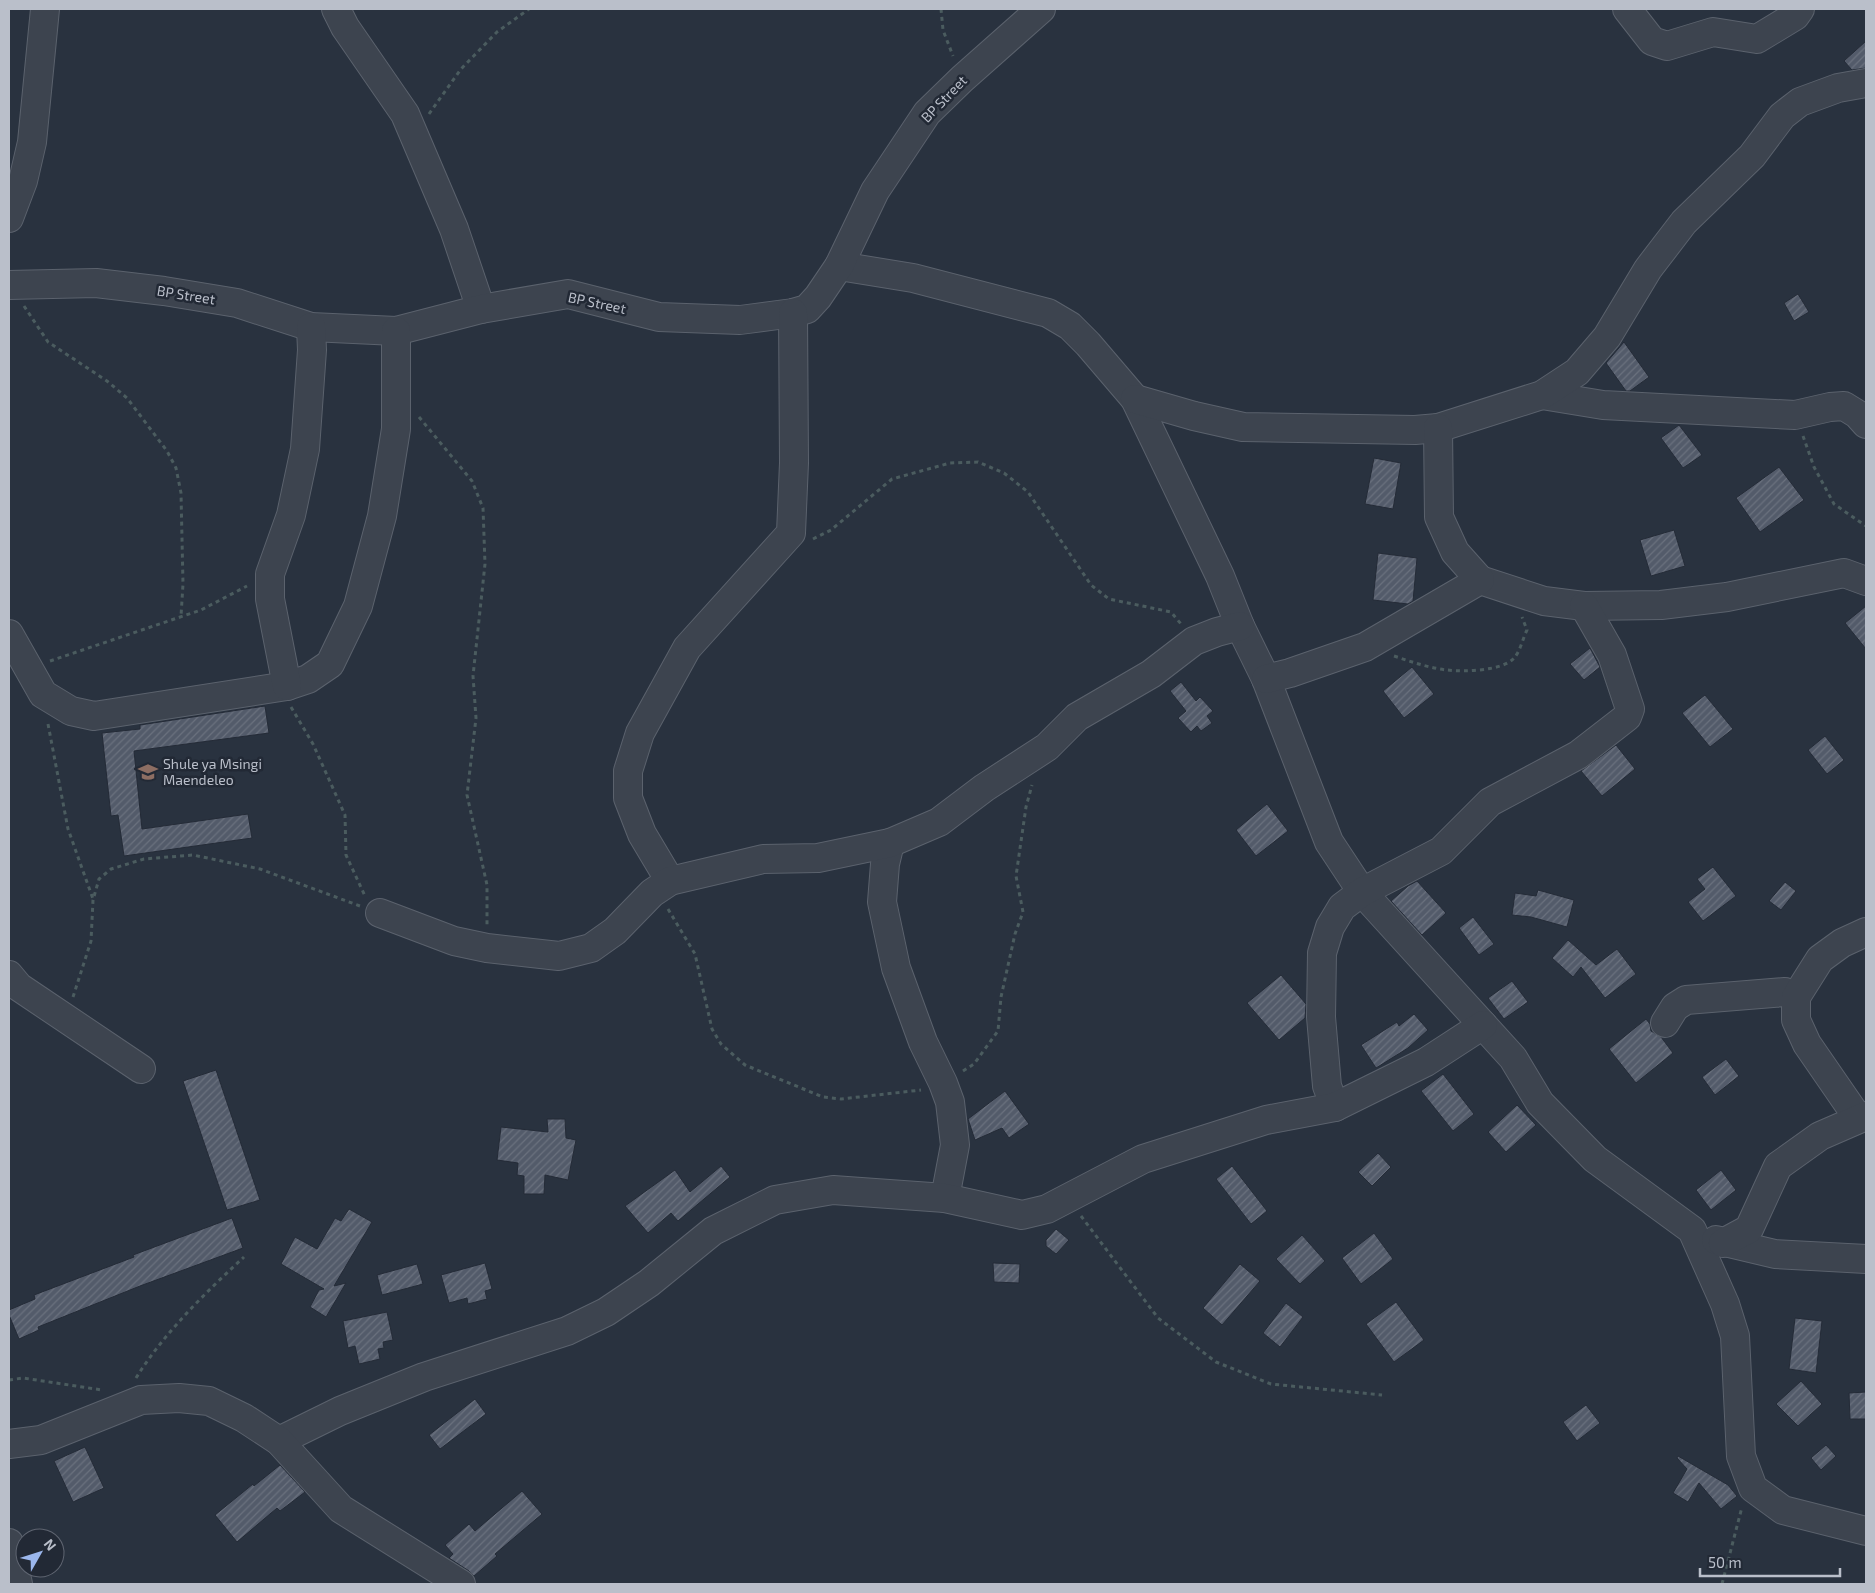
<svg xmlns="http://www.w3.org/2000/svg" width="1875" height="1593" viewBox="0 0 1875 1593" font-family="'Exo 2',sans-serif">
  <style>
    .building { fill: url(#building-hatch); stroke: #242b37 }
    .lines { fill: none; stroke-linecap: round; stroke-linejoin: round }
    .minor-casing { stroke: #5b626d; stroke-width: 30 }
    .path { stroke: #4b5c5f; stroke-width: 3; stroke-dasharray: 4 4; stroke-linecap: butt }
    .minor { stroke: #3d444f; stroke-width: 28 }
    .labels { text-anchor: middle; stroke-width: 5; stroke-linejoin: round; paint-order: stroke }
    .street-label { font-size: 14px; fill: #babfca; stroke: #222935 }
    .poi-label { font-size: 14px; fill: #babfca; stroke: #222935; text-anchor: start }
  </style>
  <defs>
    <pattern id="building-hatch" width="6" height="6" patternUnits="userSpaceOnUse" patternTransform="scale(1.25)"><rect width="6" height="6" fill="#535b6a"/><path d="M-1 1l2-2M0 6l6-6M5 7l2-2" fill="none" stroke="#6a717e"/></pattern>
  </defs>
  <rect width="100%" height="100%" fill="#29323f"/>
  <g class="building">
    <path d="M1866,41V68L1852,70L1844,61Z"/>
    <path d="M1798,294L1809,312L1794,321L1784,303Z"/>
    <path d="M1624,342L1649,377L1630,391H1626L1606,363Z"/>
    <path d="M1679,425L1702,455L1683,468L1661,438Z"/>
    <path d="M1374,458L1401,463L1393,509L1365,504Z"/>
    <path d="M1779,467L1804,500L1760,532L1736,498Z"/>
    <path d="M1674,530L1685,566L1651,576L1640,540Z"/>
    <path d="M1378,553L1417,558L1413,601L1408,604L1373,600Z"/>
    <path d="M1866,606V649L1845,623Z"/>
    <path d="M1590,648L1600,667L1584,680L1570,664Z"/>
    <path d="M1412,667L1434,694L1404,718L1383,691Z"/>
    <path d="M1181,682L1196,701L1200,697L1213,711L1207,716L1212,723L1201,731L1197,726L1191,732L1178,718L1186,711L1170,691Z"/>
    <path d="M1705,695L1733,729L1710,747L1682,713Z"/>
    <path d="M265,706L269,733L134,751L142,829L248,814L252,838L124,856L118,815L111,816L102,733L140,729V725Z"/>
    <path d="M1825,736L1844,760L1827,774L1808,750Z"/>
    <path d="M1616,745L1635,769L1602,796L1581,771Z"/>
    <path d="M1267,804L1288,831L1256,856L1236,830Z"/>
    <path d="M1713,867L1736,896L1703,921L1688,902L1705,889L1697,879Z"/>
    <path d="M1417,881L1446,913L1422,935L1391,901L1408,886Z"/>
    <path d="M1785,882L1796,891L1781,910L1769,901Z"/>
    <path d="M1538,890L1574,900L1567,927L1531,917L1512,915L1515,893L1536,896Z"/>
    <path d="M1473,917L1494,944L1479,955L1459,928Z"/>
    <path d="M1568,940L1596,965L1617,949L1636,974L1605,998L1581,967L1573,977L1552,958Z"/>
    <path d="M1281,975L1306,1004L1305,1018L1279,1040L1247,1003Z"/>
    <path d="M1512,981L1528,1002L1504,1019L1488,998Z"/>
    <path d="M1414,1014L1428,1030L1408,1048L1376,1068L1361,1045L1397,1022L1399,1026Z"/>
    <path d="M1646,1019L1650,1024L1651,1031L1661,1037L1673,1053L1636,1083L1609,1049Z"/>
    <path d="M1726,1059L1739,1076L1715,1095L1702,1077Z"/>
    <path d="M216,1070L260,1200L227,1210L183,1081Z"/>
    <path d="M1443,1074L1474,1114L1453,1131L1421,1091Z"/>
    <path d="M1005,1091L1029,1124L1009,1138L1002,1128L975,1140L968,1119Z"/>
    <path d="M1517,1105L1536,1125L1506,1152L1488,1132Z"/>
    <path d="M547,1119H565L566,1138L576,1140L568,1180L545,1175L544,1194H524V1176L517,1175L518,1163L497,1160L501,1127L548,1132Z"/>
    <path d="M1378,1153L1391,1167L1372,1186L1358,1172Z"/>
    <path d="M721,1166L730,1177L678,1221L671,1213L648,1233L625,1206L675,1170L690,1192Z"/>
    <path d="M1232,1166L1267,1211L1251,1224L1216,1179Z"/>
    <path d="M1721,1170L1736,1190L1711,1210L1696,1190Z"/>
    <path d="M349,1209L372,1222L334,1286L346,1283L326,1317L310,1307L319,1290L324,1289L281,1264L295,1237L317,1249L335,1218L341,1221Z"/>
    <path d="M232,1218L243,1248L140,1286L38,1327L39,1330L19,1339L9,1315V1310L35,1299L34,1295L134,1257L133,1255Z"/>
    <path d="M1056,1229L1069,1240L1056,1254L1046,1246V1240Z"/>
    <path d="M1374,1233L1393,1259L1361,1284L1342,1258Z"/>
    <path d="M1302,1235L1325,1261L1300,1284L1276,1259Z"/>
    <path d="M485,1263L492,1289L485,1291L487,1299L468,1304L467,1298L449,1303L441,1275Z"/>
    <path d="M993,1263L1020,1264L1019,1283L994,1282Z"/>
    <path d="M417,1264L423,1284L382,1295L377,1275Z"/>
    <path d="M1240,1264L1260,1281L1222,1325L1203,1308Z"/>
    <path d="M1396,1302L1424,1340L1394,1362L1366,1324Z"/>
    <path d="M1286,1303L1303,1317L1280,1347L1263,1333Z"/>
    <path d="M387,1312L393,1340L383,1342L384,1348L378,1349L380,1359L359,1364L355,1346L348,1348L343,1321Z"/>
    <path d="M1795,1318L1822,1321L1816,1373L1789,1369Z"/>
    <path d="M1801,1381L1822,1404L1798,1426L1776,1404Z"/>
    <path d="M1866,1392V1419H1850L1849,1393Z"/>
    <path d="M475,1399L486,1414L440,1449L429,1435Z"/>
    <path d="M1586,1405L1600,1423L1577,1441L1563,1422Z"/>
    <path d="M1826,1445L1836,1456L1821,1470L1811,1458Z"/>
    <path d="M85,1447L104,1488L73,1502L54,1461Z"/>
    <path d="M1678,1456L1728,1485L1737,1496L1721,1509L1699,1483L1688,1502L1673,1493L1687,1469L1677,1458Z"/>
    <path d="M280,1465L305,1492L280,1511L277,1508L237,1542L215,1515L253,1484L254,1486Z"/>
    <path d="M522,1491L542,1514L495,1554L497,1556L474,1576L469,1571L449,1558L453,1554L445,1545L469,1524L475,1531Z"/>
  </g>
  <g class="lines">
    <defs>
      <g id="minor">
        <path d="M336,9L345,27L405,114L454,229L481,309"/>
        <path d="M1627,9L1652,41L1667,46L1713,32L1757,39L1795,16L1800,9"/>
        <path d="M9,218L23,181L32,142L45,9"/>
        <path d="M839,266L913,278L1048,313L1070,326L1088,344L1135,399L1220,576L1240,626L1266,679L1329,842L1362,892L1513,1058L1540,1103L1595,1159L1692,1230L1725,1304L1735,1336L1741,1456L1753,1488L1783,1510L1866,1531"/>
        <path d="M9,285L96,283L164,291L237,303L311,327L396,331L481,309L568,294L659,317L740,320L793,313L807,309L818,297L839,266L875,191L927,113L962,79L1041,9"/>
        <path d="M1542,395L1603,405L1795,415L1830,407L1844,406L1857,414L1866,424"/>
        <path d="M1135,399L1194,416L1243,427L1415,430L1438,428L1542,395L1577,372L1607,337L1648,269L1684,222L1752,156L1782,116L1800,102L1838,88L1866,83"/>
        <path d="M1480,580L1544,601L1584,606L1661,605L1727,597L1844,573L1866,581"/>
        <path d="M9,634L43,694L71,711L94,716L287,686L308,679L330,664L358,606L382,516L396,429V331"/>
        <path d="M1266,679L1290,673L1365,647L1480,580L1455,552L1439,517L1438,428"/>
        <path d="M287,686L270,599V574L291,515L305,449L312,350L311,327"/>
        <path d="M890,843L885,864L882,902L896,968L923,1042L943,1083L950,1102L955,1145L945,1198"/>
        <path d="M670,881L642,834L628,798V771L640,733L687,648L791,533L794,463L793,313"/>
        <path d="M380,913L454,941L487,948L559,956L591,948L615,931L652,893L670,881L763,859L818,858L890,843L939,822L984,788L1047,747L1077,717L1151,674L1194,641L1217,632L1240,626"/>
        <path d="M9,975L19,987L141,1069"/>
        <path d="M1665,1023L1675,1007L1686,1000L1785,992L1796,997"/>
        <path d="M1335,1107L1327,1086L1321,1017L1322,953L1330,927L1342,907L1362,892L1441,851L1490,802L1578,755L1627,717L1630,709L1612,655L1584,606"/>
        <path d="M1858,1118L1807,1044L1796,1020V997L1820,959L1842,943L1866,932"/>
        <path d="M1716,1240L1775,1254L1866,1259"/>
        <path d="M1723,1243L1749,1229L1778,1166L1820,1136L1866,1116"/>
        <path d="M279,1441L340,1411L424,1377L567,1331L606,1312L649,1283L713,1231L775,1200L833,1190L945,1198L1022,1215L1047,1209L1143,1159L1266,1120L1335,1107L1426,1062L1483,1025"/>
        <path d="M9,1444L41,1440L141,1400L179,1398L209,1401L244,1418L279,1441L341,1509L461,1584"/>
        <path d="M9,1543L18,1584"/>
      </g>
    </defs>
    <use href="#minor" class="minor-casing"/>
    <g class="path">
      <path d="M941,9L943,30L953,56"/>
      <path d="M429,114L461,69L497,32L529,9"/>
      <path d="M24,306L48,342L107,381L127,398L167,451L176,468L181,493L183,584L181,616"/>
      <path d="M419,417L472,481L483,508L485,564L473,676L476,718L467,795L487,885V925"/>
      <path d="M1803,436L1814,467L1834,504L1866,526"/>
      <path d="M813,539L831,530L892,479L950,463L978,462L1004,473L1028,492L1091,585L1109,599L1171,612L1181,624"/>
      <path d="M1394,656C1412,662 1429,668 1447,670C1463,672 1503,671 1514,658C1520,652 1523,638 1527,630L1522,617"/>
      <path d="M50,661L201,610L247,586"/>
      <path d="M291,707L313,744L345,815L346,855L365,896"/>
      <path d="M48,724L68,829L93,899"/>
      <path d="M668,909L695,954L712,1029L721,1044L745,1065L823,1097L841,1099L921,1090"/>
      <path d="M73,997L91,941L93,900L99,879L111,869L144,859L193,855L260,869L360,906"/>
      <path d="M963,1071L974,1064L998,1031L1001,997L1015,934L1023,912L1016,876L1026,807L1032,785"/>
      <path d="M1081,1216L1158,1318L1216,1362L1271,1384L1382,1395"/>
      <path d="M136,1378C164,1333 205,1293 244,1257"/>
      <path d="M9,1380L23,1378L102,1390"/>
      <path d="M1722,1584L1742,1507"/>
    </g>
    <use href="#minor" class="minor"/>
  </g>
  <defs>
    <symbol id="school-bare" viewBox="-9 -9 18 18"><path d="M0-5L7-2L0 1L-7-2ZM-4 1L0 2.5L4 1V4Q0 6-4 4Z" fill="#8d6e63" stroke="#222935" stroke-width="2.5" paint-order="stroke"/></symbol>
  </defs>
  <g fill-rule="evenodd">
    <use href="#school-bare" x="134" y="758" width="28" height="28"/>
  </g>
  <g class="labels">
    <g class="street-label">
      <text transform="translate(944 99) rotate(-46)" y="5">BP Street</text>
      <text transform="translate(186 295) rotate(9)" y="5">BP Street</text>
      <text transform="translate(597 303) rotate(12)" y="5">BP Street</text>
    </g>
    <g class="poi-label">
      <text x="163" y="769">Shule ya Msingi<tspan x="163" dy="16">Maendeleo</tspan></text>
    </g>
  </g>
  <rect width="1875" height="1593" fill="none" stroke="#babfca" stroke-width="20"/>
  <g transform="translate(40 1553) rotate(51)"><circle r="24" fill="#222935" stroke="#5f6571"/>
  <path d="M0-4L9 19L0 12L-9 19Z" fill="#9bb7ed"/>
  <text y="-8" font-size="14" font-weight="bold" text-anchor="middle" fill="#babfca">N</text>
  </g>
  <path d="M1700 1568v8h140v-8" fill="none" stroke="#babfca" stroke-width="2.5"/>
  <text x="1708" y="1568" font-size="15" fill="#babfca" stroke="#222935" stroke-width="4" paint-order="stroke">50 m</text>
</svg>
